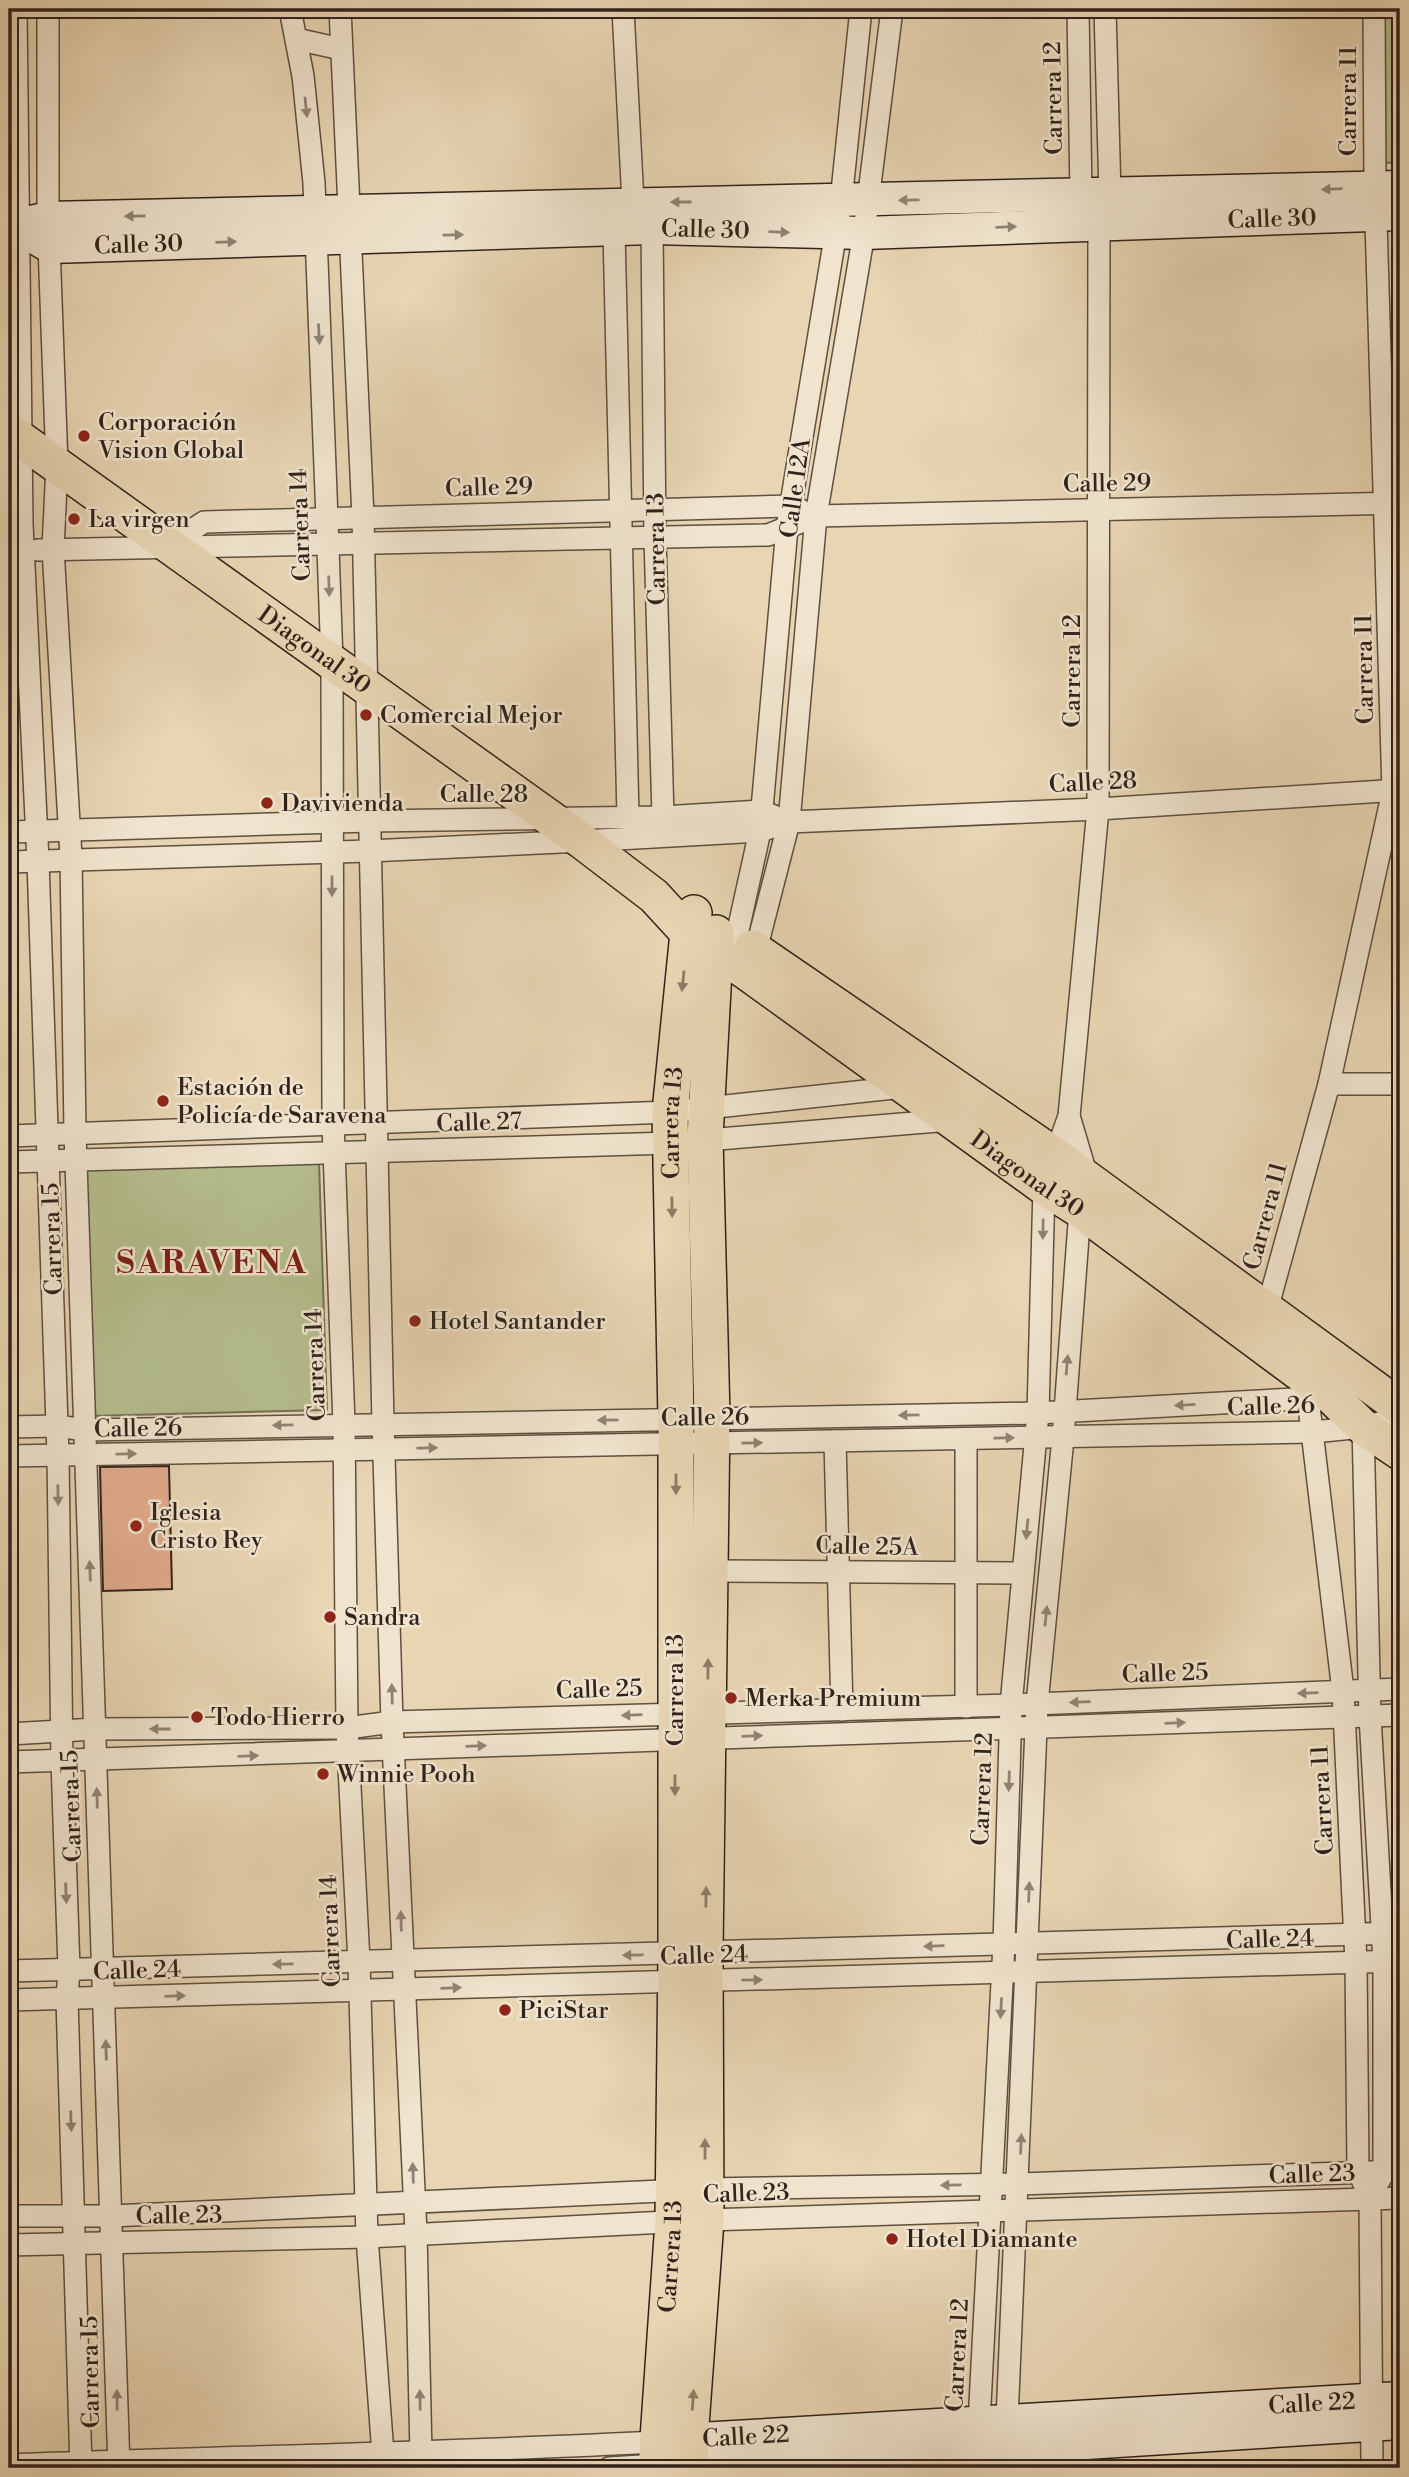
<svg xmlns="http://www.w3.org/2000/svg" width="1409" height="2477" viewBox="0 0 1409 2477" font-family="'Libre Bodoni',serif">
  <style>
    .green { fill: #b5bd8d; stroke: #737054; stroke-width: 2 }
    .building { fill: #e0a98a; stroke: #31221b; stroke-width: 2 }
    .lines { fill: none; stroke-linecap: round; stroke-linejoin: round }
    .street-casing { stroke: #5f4f41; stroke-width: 24 }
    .secondary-casing { stroke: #31221b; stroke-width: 35 }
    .primary-casing { stroke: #31221b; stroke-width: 38 }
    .street { stroke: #f0e4ce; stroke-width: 21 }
    .secondary { stroke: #f0e4ce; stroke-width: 32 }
    .primary { stroke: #e8d5b3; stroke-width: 35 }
    .oneway { fill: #908374 }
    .oneway2 { fill: #8c7c67 }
    .poi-dot { fill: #8f2418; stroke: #f0e4ce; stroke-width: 2.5 }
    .labels { text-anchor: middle; stroke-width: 5; stroke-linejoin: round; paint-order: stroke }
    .street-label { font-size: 24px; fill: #31221b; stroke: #f0e4ce }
    .poi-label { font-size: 24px; fill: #31221b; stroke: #f0e4ce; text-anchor: start }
    .district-label { font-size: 32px; font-weight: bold; letter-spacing: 2px; fill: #7a1f14; stroke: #f0e4ce }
  </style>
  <rect width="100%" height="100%" fill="#e8d5b3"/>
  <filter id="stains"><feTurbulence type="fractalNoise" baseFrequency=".00286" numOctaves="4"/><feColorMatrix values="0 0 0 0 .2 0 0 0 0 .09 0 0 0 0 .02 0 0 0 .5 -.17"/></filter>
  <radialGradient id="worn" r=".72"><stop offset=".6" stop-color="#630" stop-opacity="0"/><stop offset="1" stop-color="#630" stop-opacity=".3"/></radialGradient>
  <g class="green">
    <path d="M1380,9H1400V162L1384,163Z"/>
    <path d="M319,1162L327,1410L92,1416L83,1169Z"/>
  </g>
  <path class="building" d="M169,1466L172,1589L103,1591L100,1467Z"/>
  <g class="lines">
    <defs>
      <g id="street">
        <path d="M16,9L22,524L38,861L58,1455L62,1761L69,1969L67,1999L81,2468"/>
        <path d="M48,9V218L57,465L53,549L71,857L75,1132L119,2468"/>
        <path d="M290,9L303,76L314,183L327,519L332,662L333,1123L344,1424L347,1728L359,1962L367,2237L384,2468"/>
        <path d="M340,9L363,517L383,1423L392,1722L416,2233L421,2454L419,2468"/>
        <path d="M1105,9L1110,195L1106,205"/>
        <path d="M296,39L341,49"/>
        <path d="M622,219L614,232L628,817L649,837L663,817L655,538L652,228L633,203L623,9"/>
        <path d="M169,545L204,522L790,506L801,510"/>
        <path d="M38,550L768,535L816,516L1400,503"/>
        <path d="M9,832L369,821L663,817L761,811L774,816"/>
        <path d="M9,862L369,851L582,841L760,831L789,822L1098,809L1400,790"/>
        <path d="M754,958L789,822L816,516L864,233L892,9"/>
        <path d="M731,962L760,831L787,528L841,201L861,9"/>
        <path d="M1329,1084H1400"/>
        <path d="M9,1136L670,1112L903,1087"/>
        <path d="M9,1162L671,1143L950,1120"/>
        <path d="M1266,1313L1329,1084L1393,791L1375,187L1374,9"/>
        <path d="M1308,1398L1343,1691L1356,1962L1358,2170L1370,2198L1372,2468"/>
        <path d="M9,1427L57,1426L85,1430L1038,1413L1332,1397"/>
        <path d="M1363,1427L1370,1716L1384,1962V2171L1379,2181"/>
        <path d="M835,1441L842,1710"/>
        <path d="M9,1456L1313,1432L1363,1427L1400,1418"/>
        <path d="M710,1571L1023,1573"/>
        <path d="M966,1707V1439"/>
        <path d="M9,1734L95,1729L347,1728L392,1722L1011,1705L1400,1689"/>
        <path d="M9,1762L1400,1715"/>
        <path d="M9,1971L1400,1933"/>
        <path d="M9,2000L1400,1961"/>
        <path d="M9,2216H111L705,2189L1019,2184L1400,2171"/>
        <path d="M9,2245L367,2237L706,2220L1400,2198"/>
        <path d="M9,2465C225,2457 441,2453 657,2442"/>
        <path d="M609,2468L657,2465"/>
        <path d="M980,2468L979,2423L1004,1944L1011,1705L1038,1413L1044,1187L1069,1116L1098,809L1099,224L1081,196L1078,9"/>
        <path d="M1005,2468L1037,1704L1063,1438L1080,1210L1088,1180L1069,1116"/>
      </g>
      <g id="secondary">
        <path d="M9,227L48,218L1400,187"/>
        <path id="s1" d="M16,227L51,247L652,228L864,233L1400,214"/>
        <path id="s2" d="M664,2441L1400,2398"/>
        <path d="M665,2465L1006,2448L1400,2423"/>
      </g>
      <g id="primary">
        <path id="s3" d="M9,431L582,841L654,896L688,933L748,973L1044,1187L1080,1210L1332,1397L1363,1427L1400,1452"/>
        <path d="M752,948L1053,1154L1400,1407"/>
        <path id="s4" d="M656,2468L673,2222L676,1953V1419L670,1112L688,933L694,913"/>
        <path d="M691,2468L690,2439L706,2220L705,1952L712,1417L705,1138L716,933"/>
      </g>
    </defs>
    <use href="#street" class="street-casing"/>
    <use href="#secondary" class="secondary-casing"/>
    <use href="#primary" class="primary-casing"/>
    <use href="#street" class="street"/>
    <use href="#secondary" class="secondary"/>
    <use href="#primary" class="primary"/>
  </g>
  <defs><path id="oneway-solid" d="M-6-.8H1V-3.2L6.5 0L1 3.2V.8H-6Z" transform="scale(1.75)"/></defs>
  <g class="oneway">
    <use href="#oneway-solid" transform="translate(306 107) rotate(84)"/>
    <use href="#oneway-solid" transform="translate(1332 189) rotate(178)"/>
    <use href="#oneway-solid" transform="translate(909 200) rotate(179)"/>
    <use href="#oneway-solid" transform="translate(681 202) rotate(180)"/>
    <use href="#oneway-solid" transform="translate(135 216) rotate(179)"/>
    <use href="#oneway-solid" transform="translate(1006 227) rotate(-2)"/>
    <use href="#oneway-solid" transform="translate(779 232) rotate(2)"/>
    <use href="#oneway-solid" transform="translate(453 235) rotate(-1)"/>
    <use href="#oneway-solid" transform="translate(226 242) rotate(-2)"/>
    <use href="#oneway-solid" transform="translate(319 334) rotate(87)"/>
    <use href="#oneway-solid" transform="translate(329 586) rotate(88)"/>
    <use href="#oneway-solid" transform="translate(332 886) rotate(90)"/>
    <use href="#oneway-solid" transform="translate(1043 1229) rotate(91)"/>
    <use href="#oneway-solid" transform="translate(1067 1365) rotate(-85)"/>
    <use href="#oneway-solid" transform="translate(1185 1405) rotate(177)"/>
    <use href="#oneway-solid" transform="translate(909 1415) rotate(179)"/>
    <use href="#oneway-solid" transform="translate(608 1420) rotate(179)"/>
    <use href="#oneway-solid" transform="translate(283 1425) rotate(179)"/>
    <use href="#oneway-solid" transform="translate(1004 1438) rotate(-1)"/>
    <use href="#oneway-solid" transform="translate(752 1443) rotate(-1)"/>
    <use href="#oneway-solid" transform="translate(427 1448) rotate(-1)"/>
    <use href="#oneway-solid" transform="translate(126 1454) rotate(-1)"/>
    <use href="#oneway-solid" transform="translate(58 1495) rotate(89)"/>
    <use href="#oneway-solid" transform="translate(1027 1529) rotate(95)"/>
    <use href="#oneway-solid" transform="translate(90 1571) rotate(-92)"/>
    <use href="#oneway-solid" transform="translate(1046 1616) rotate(-84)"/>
    <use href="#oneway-solid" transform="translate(1308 1693) rotate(178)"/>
    <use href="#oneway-solid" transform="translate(392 1694) rotate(-92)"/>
    <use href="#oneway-solid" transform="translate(1080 1702) rotate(178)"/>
    <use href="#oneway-solid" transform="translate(632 1715) rotate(178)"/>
    <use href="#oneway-solid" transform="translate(1175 1723) rotate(-2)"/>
    <use href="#oneway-solid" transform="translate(160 1729) rotate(180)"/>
    <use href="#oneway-solid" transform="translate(752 1736) rotate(-2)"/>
    <use href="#oneway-solid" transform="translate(476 1746) rotate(-2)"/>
    <use href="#oneway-solid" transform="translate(248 1756) rotate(-2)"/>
    <use href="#oneway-solid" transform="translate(1009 1781) rotate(92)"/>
    <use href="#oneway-solid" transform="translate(97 1798) rotate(-92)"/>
    <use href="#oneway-solid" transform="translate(1029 1892) rotate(-88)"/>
    <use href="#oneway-solid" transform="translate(66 1893) rotate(88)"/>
    <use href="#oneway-solid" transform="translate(401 1921) rotate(-92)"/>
    <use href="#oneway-solid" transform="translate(934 1946) rotate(178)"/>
    <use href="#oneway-solid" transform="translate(633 1955) rotate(179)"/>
    <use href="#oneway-solid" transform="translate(283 1964) rotate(179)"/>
    <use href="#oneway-solid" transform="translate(752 1980) rotate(-1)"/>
    <use href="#oneway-solid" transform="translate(451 1988) rotate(-2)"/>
    <use href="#oneway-solid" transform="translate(175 1996) rotate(-2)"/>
    <use href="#oneway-solid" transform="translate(1001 2008) rotate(93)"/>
    <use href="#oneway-solid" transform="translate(106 2050) rotate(-92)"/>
    <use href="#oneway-solid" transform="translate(71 2121) rotate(88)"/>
    <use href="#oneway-solid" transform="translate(1021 2144) rotate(-88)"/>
    <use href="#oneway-solid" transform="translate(413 2173) rotate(-92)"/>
    <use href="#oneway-solid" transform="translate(951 2185) rotate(179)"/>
    <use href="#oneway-solid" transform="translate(117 2400) rotate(-91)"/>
    <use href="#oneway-solid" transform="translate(420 2400) rotate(-91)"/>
  </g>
  <g class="oneway2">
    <use href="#oneway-solid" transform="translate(683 981) rotate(96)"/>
    <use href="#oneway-solid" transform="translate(672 1207) rotate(89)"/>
    <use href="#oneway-solid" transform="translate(676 1484) rotate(90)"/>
    <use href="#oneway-solid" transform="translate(708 1669) rotate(-89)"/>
    <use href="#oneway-solid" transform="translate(675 1785) rotate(90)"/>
    <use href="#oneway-solid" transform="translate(706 1897) rotate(-89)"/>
    <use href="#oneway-solid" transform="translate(705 2149) rotate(-90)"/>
    <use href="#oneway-solid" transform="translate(693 2400) rotate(-86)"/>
  </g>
  <g class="poi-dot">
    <circle cx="84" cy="436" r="7"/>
    <circle cx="74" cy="519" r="7"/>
    <circle cx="366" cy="715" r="7"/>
    <circle cx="267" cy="803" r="7"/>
    <circle cx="163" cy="1101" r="7"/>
    <circle cx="415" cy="1321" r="7"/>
    <circle cx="136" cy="1526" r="7"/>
    <circle cx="330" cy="1617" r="7"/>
    <circle cx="731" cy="1698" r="7"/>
    <circle cx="197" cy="1717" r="7"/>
    <circle cx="323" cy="1774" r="7"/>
    <circle cx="505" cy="2010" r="7"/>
    <circle cx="892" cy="2239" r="7"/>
  </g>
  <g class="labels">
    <g class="street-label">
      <text transform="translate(1053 98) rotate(-91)" y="8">Carrera 12</text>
      <text transform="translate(1348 101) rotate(-90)" y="8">Carrera 11</text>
      <text dy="8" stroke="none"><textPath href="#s1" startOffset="1262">Calle 30</textPath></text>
      <text dy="8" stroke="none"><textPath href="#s1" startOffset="695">Calle 30</textPath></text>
      <text dy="8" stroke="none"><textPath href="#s1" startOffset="128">Calle 30</textPath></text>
      <text transform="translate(1107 483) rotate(-1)" y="8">Calle 29</text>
      <text transform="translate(489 487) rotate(-2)" y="8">Calle 29</text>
      <text transform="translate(795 488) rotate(-82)" y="8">Calle 12A</text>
      <text transform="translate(300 525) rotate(-92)" y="8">Carrera 14</text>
      <text transform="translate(656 549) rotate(-91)" y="8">Carrera 13</text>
      <text dy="8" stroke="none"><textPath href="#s3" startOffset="376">Diagonal 30</textPath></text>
      <text transform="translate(1364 669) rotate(-91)" y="8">Carrera 11</text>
      <text transform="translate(1072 671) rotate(-90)" y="8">Carrera 12</text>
      <text transform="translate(1093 782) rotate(-3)" y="8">Calle 28</text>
      <text x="484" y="802">Calle 28</text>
      <text transform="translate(479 1122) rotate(-2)" y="8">Calle 27</text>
      <text dy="8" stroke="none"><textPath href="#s4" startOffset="1346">Carrera 13</textPath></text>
      <text dy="8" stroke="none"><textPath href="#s3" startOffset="1262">Diagonal 30</textPath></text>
      <text transform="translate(1265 1216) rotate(-75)" y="8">Carrera 11</text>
      <text transform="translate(52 1239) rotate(-92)" y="8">Carrera 15</text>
      <text transform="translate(315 1365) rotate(-92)" y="8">Carrera 14</text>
      <text transform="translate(1271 1406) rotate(-2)" y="8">Calle 26</text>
      <text transform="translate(705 1417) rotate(-1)" y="8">Calle 26</text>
      <text transform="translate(138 1428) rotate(-1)" y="8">Calle 26</text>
      <text transform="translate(867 1546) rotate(1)" y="8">Calle 25A</text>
      <text transform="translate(1165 1673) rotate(-2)" y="8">Calle 25</text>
      <text transform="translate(599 1689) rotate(-2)" y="8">Calle 25</text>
      <text transform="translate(675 1690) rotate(-90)" y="8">Carrera 13</text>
      <text transform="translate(982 1789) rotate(-88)" y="8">Carrera 12</text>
      <text transform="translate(1322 1800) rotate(-93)" y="8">Carrera 11</text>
      <text transform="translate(71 1806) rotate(-92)" y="8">Carrera 15</text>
      <text transform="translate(330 1931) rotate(-92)" y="8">Carrera 14</text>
      <text transform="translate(1270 1939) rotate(-2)" y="8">Calle 24</text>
      <text transform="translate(704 1955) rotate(-2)" y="8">Calle 24</text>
      <text transform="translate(137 1970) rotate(-2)" y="8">Calle 24</text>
      <text transform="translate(1312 2174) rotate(-2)" y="8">Calle 23</text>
      <text transform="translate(746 2193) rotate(-2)" y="8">Calle 23</text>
      <text transform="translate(179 2215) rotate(-1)" y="8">Calle 23</text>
      <text dy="8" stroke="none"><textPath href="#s4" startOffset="212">Carrera 13</textPath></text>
      <text transform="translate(957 2355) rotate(-87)" y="8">Carrera 12</text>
      <text transform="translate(90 2372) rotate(-91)" y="8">Carrera 15</text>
      <text dy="8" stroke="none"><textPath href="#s2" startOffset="649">Calle 22</textPath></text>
      <text dy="8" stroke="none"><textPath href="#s2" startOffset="82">Calle 22</textPath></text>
    </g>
    <g class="poi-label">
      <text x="98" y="430">Corporación<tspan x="98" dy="28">Vision Global</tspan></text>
      <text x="88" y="527">La virgen</text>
      <text x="380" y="723">Comercial Mejor</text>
      <text x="281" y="811">Davivienda</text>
      <text x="177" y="1095">Estación de<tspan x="177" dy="28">Policía de Saravena</tspan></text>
      <text x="429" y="1329">Hotel Santander</text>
      <text x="150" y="1520">Iglesia<tspan x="150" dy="28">Cristo Rey</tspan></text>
      <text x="344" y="1625">Sandra</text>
      <text x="745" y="1706">Merka Premium</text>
      <text x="211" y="1725">Todo Hierro</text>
      <text x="337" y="1782">Winnie Pooh</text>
      <text x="519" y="2018">PiciStar</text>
      <text x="906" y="2247">Hotel Diamante</text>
    </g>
    <g class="district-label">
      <text x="212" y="1273">SARAVENA</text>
    </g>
  </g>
  <rect width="1409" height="2477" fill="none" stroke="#e8d5b3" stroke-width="35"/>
  <rect x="10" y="10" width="1388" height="2456" fill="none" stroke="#31221b" stroke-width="3.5"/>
  <rect x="18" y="18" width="1374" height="2442" fill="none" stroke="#31221b" stroke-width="2"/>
  <rect width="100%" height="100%" filter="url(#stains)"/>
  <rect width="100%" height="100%" fill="url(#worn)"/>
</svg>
